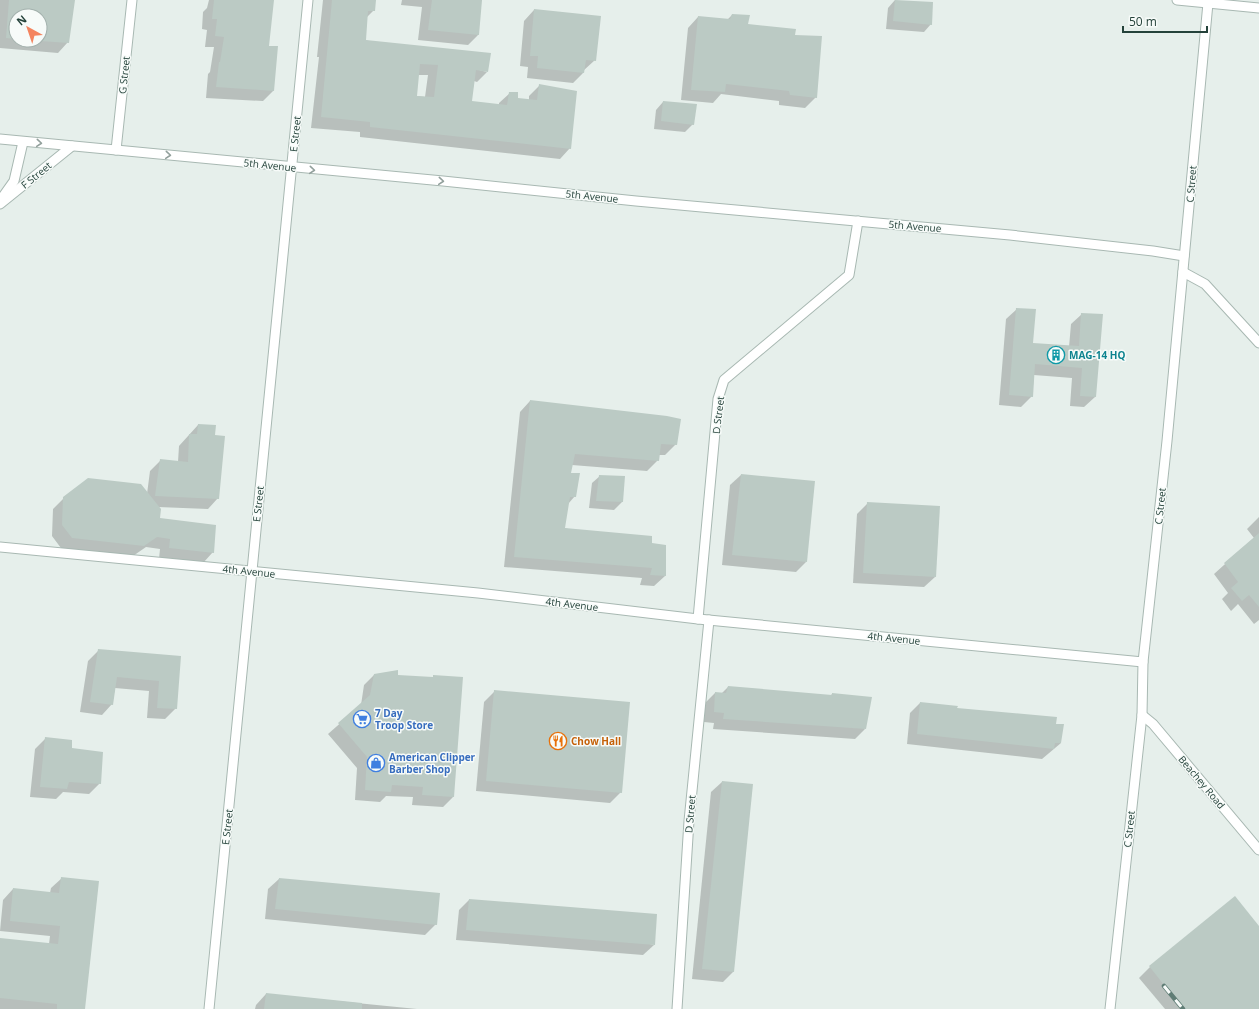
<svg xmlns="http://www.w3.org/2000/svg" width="1259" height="1009" viewBox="0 0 1259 1009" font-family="'Open Sans',sans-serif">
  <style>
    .shadow { fill: #0003; fill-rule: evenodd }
    .building { fill: #bbcac4; fill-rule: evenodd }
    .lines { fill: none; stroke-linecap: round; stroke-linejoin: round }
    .minor-casing { stroke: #a8b8b2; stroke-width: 11 }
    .minor { stroke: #fff; stroke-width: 9 }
    .rail-casing { stroke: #5f7d75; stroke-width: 4.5 }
    .rail { stroke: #f7fbf9; stroke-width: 3; stroke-dasharray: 9; stroke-linecap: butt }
    .oneway { stroke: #92a09c }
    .labels { text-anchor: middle; stroke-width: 3; stroke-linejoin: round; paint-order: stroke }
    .street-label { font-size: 10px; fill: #24423a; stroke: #f7fbf9 }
    .culture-label { font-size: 10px; font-weight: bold; fill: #0d838f; stroke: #f7fbf9; text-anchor: start }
    .shop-label { font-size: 10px; font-weight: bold; fill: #366cbe; stroke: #f7fbf9; text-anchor: start }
    .food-label { font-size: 10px; font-weight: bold; fill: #c56008; stroke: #f7fbf9; text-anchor: start }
  </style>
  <rect width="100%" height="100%" fill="#e6efeb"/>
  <g class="shadow">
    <path d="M0,0H74L68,42L58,53L0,48ZM16,16H40V40H16Z"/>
    <path d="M209,0H251L274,90L263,101L206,98L208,74L210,72L214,47H205L207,30L202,29L203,12L207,8Z"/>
    <path d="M323,0H375L374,10L367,17L365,40L487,72L477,82L474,81L471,102L499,105V103L510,93L517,99L529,100V96L540,85L570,148L560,159L360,137V132L311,128L319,57H317ZM418,75H428L425,97L416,96Z"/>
    <path d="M402,0H481L478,35L468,45L418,40L422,7L401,5Z"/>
    <path d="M895,0L931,24L924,32L886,29L888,8Z"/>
    <path d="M534,10L595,60L583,71V73L573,83L527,78L528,67L520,66L524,21Z"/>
    <path d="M732,15L747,25L794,36L816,97L805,108L779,105V101L721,94L713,103L681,100L688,28L698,17L727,20Z"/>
    <path d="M663,102L693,124L685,132L654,129L656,110Z"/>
    <path d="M1017,309L1032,344L1069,347L1071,324L1082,314L1095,397L1084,407L1070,406L1072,378L1034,375L1032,396L1021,407L999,405L1006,319Z"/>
    <path d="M530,401L676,444L665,455H658V460L647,471L572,465L570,474L575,496L568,504L563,528L651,544L665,576L654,586L640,585L642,578L504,567L520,412Z"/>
    <path d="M198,425L214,436L218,498L208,509L158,507L159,519L213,552L203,563L159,559L160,549L146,547L133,556L61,548L52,536L53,509L64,498L147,494L150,471L161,460L178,462L179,446Z"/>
    <path d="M741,475L806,562L796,572L722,565L730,485Z"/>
    <path d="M600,476L624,477L622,502L614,510L589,508L592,483Z"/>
    <path d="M868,503L935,577L924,587L853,583L857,514Z"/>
    <path d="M1259,517V620L1254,624L1238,604L1231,611L1222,599L1228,593L1214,574L1254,538L1247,529Z"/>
    <path d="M99,650L180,657L176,708L165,719L147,718L149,691L115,688L112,704L102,715L80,712L88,661Z"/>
    <path d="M374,675L432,678L434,676L453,797L443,807L412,805L413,797L386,796L380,802L355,800L357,768L328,734L361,705L364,685Z"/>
    <path d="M728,687L830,696L832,694L865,729L855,739L713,729L714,723L704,722L705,703L715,693H722Z"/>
    <path d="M495,691L621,792L610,803L476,791L484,702Z"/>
    <path d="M920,703L1054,724L1061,743L1042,759L907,744L910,713Z"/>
    <path d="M45,739L71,749L100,783L89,794L63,792L56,799L30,797L35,749Z"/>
    <path d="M722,782L752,785L733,972L723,982L692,979L711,792Z"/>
    <path d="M62,878L84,1009H0V939L49,944L50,936L0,931L3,900L13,889L50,893L51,888Z"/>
    <path d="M279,879L436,924L425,935L265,919L268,889Z"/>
    <path d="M1235,898L1259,927V1009H1165L1139,978L1150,967Z"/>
    <path d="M469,900L654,945L643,955L456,940L459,910Z"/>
    <path d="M266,994L417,1009H255L256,1005Z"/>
  </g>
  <g class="building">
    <path d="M9,0H75L69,43L40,41V16H16V39L6,38Z"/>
    <path d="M214,0H274L269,46H278L274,91L216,87L219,62H220L224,37L215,36L217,19H212Z"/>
    <path d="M332,0H376L375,11H368L366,40L491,53L488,72L476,70L472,101L507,105L509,92H518V98L537,100L539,84L577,91L571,149L370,127V122L321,117ZM420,64L438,65L434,97L417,96Z"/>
    <path d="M432,0H482L479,35L428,30Z"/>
    <path d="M895,0L933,2L932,25L893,21Z"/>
    <path d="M534,9L601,16L596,61L586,60L584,73L537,68L538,56H530Z"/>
    <path d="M732,14L750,15L748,24L796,29L795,35L822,36L817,98L790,95L789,91L726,84L725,92L691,90L698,16L730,19Z"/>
    <path d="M663,101L697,104L694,125L661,121Z"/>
    <path d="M1016,308L1036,309L1033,343L1079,346L1081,313L1103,314L1096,397L1080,396L1082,368L1035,364L1033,397L1009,395Z"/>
    <path d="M530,400L667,416L681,419L677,445L661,444L659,461L575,454L571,473H580L576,497H570L565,528L652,536V543L666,545V576L650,575L652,568L514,557Z"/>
    <path d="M198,424L216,425L215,435L225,436L219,499L155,496L160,459L188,462L189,434H197Z"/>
    <path d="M741,474L815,481L807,562L732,555Z"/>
    <path d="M599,475L625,476L623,502L596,501Z"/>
    <path d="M88,478L141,484L161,509L160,518L216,525L214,553L169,548L170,539L157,537L144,546L72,538L62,525L63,497Z"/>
    <path d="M867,502L940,506L936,577L863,573Z"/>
    <path d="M1259,533V607L1249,595L1242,601L1231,588L1238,582L1224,563Z"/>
    <path d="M98,649L181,656L177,709L157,708L159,681L117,677L113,705L90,702Z"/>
    <path d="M398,670V675L433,677V675L463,677L454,797L422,795L423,787L392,785L391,792L365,790L367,757L338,723L370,695L374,674Z"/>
    <path d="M728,686L832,695V693L872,697L866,729L723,719L724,713L714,712L715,692L726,693Z"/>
    <path d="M494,690L630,702L622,793L486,781Z"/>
    <path d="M920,702L958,706L957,708L1057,717L1056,724H1064L1061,743H1055L1054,749L917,734Z"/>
    <path d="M45,737L72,740V748L103,752L101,784L69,782L67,789L40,787Z"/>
    <path d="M722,781L753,784L734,972L702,969Z"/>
    <path d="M61,877L99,881L85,1009H57V1004L0,998V938L58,944L60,926L10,921L13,888L59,893Z"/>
    <path d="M279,878L440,893L437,925L275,909Z"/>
    <path d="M1235,896L1259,926V1009H1183L1149,966Z"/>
    <path d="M469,899L657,914L655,945L466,930Z"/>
    <path d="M266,993L362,1003V1009H264Z"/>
  </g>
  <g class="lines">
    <defs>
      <g id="minor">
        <path d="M1177,0L1259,8"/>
        <path d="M0,139L443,181L636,201L1010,235L1153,251L1184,256"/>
        <path d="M116,150L132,0"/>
        <path d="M2,198L14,181L23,142"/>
        <path d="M0,204L72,146"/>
        <path d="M1183,272L1205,284L1259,343"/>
        <path d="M0,547L478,593L698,619L1143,662"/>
        <path d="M698,619L718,399L724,380L849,275L858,221"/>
        <path d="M1142,715L1153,724L1259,850"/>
        <path d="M209,1009L308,0"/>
        <path d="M677,1009L689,821L709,620"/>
        <path d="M1110,1009L1142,715L1143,662L1167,441L1208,3"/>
      </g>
    </defs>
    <use href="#minor" class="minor-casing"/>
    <use href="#minor" class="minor"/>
    <defs>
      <path id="rail" d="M1164,986L1183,1009"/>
    </defs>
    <use href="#rail" class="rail-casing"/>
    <use href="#rail" class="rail"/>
  </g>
  <defs><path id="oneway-chevron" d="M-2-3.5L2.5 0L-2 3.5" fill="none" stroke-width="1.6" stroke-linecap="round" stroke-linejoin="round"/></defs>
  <g class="oneway">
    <use href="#oneway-chevron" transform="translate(39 143) rotate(5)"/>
    <use href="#oneway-chevron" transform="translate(168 155) rotate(5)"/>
    <use href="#oneway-chevron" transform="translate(312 170) rotate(5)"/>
    <use href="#oneway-chevron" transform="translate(441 181) rotate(5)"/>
  </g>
  <defs>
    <symbol id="building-ring" viewBox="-11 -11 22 22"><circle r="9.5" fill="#f7fbf9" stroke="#0f9aa8" stroke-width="1.5"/><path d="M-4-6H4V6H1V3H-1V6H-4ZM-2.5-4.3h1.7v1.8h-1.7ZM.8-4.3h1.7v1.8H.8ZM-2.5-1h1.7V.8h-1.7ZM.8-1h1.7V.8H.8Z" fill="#0f9aa8"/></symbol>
    <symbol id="supermarket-ring" viewBox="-11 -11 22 22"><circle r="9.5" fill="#f7fbf9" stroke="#3f7fe0" stroke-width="1.5"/><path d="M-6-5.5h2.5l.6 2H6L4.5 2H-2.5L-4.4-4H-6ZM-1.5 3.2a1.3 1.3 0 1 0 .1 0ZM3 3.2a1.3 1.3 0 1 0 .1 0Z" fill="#3f7fe0"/></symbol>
    <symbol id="restaurant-ring" viewBox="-11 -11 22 22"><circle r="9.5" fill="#f7fbf9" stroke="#e8710a" stroke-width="1.5"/><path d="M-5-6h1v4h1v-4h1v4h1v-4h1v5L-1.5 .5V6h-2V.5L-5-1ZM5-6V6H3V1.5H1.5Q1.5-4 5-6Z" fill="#e8710a"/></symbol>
    <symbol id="shop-ring" viewBox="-11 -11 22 22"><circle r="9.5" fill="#f7fbf9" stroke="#3f7fe0" stroke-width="1.5"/><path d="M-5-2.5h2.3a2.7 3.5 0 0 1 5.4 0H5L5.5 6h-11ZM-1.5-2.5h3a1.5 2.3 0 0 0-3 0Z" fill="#3f7fe0"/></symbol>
  </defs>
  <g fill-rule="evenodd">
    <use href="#building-ring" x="1046" y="345" width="20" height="20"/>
    <use href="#supermarket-ring" x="352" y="709" width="20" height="20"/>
    <use href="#restaurant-ring" x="548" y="731" width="20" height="20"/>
    <use href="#shop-ring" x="366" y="753" width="20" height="20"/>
  </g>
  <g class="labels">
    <g class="street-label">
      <text transform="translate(124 75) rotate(-84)" y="4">G Street</text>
      <text transform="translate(295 134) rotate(-84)" y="4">E Street</text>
      <text transform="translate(270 165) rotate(6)" y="4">5th Avenue</text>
      <text transform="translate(36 175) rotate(-39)" y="4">F Street</text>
      <text transform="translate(1191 184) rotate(-85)" y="4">C Street</text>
      <text transform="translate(592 196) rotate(6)" y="4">5th Avenue</text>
      <text transform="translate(915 226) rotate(5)" y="4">5th Avenue</text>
      <text transform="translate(718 415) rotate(-83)" y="4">D Street</text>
      <text transform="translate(258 504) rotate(-84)" y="4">E Street</text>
      <text transform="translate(1160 506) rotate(-84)" y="4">C Street</text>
      <text transform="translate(249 571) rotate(6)" y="4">4th Avenue</text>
      <text transform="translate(572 604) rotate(7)" y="4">4th Avenue</text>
      <text transform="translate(894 638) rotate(6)" y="4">4th Avenue</text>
      <text transform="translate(1202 782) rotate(50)" y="4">Beachey Road</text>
      <text transform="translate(690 814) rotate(-85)" y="4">D Street</text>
      <text transform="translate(227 827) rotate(-84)" y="4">E Street</text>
      <text transform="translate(1129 829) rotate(-84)" y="4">C Street</text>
    </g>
    <g class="culture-label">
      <text x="1069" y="359">MAG-14 HQ</text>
    </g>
    <g class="shop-label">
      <text x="375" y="717">7 Day<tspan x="375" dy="12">Troop Store</tspan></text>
      <text x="389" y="761">American Clipper<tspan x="389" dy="12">Barber Shop</tspan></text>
    </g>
    <g class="food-label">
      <text x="571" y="745">Chow Hall</text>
    </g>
  </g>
  <g transform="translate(28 28) rotate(320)"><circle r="19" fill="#f7fbf9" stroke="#a3b1ad"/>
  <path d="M0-3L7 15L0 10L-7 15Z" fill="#f4845f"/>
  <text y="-6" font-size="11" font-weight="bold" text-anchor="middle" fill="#24423a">N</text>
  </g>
  <path d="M1123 26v6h84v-6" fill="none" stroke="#24423a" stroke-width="2"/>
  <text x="1129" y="26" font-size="12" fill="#24423a" stroke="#f7fbf9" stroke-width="3" paint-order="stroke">50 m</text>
</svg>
